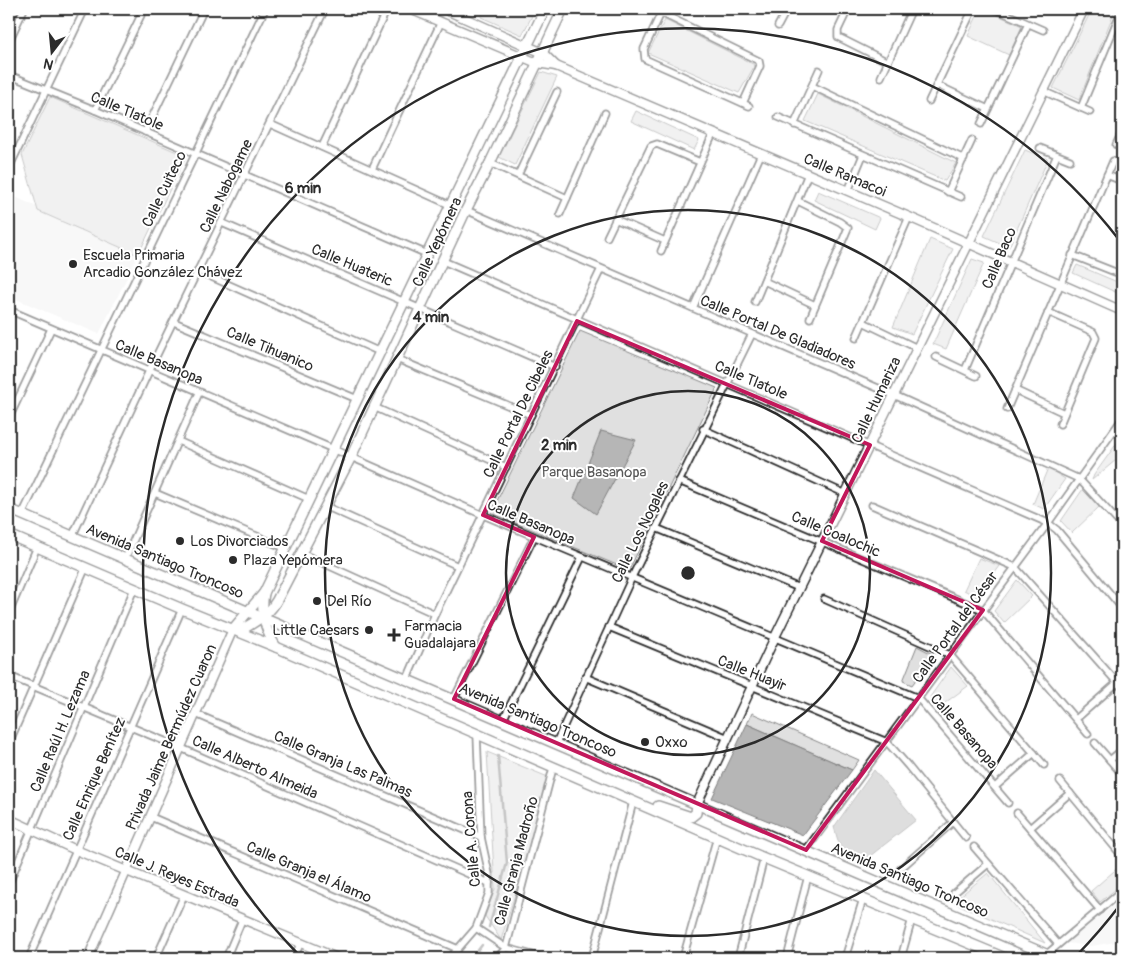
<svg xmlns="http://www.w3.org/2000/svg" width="1131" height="967" viewBox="0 0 1131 967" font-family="Pangolin,sans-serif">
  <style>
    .built { fill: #efefef }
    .green { fill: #e0e0e0; stroke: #868686 }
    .water { fill: #b6b6b6; stroke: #7e7e7e }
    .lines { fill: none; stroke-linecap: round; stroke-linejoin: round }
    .stream { stroke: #7e7e7e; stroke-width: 2.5 }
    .minor-casing { stroke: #2b2b2b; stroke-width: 9 }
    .tertiary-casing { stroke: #2b2b2b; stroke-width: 11 }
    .secondary-casing { stroke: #2b2b2b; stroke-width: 12 }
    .minor { stroke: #fff; stroke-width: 5.5 }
    .tertiary { stroke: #fff; stroke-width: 8 }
    .secondary { stroke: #fff; stroke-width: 9 }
    .marked { fill: none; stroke: #c2185b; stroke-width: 4; stroke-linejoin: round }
    .ring { fill: none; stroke: #2b2b2b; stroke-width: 2.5 }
    .poi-dot { fill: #2b2b2b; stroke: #fff; stroke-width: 2 }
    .labels { text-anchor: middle; stroke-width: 4; stroke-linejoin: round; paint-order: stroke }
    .street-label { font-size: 15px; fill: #2b2b2b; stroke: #fff }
    .poi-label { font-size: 15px; fill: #2b2b2b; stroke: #fff; text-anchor: start }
    .park-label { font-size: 15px; fill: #585858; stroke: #fff }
    .centre { fill: #2b2b2b; stroke: #fff; stroke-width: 2.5 }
    .ring-label { font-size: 15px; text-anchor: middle; font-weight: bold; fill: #2b2b2b; stroke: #fff; stroke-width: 4; stroke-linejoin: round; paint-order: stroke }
  </style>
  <rect width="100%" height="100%" fill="#fff"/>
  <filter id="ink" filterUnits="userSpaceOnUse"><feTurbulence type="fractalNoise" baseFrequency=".02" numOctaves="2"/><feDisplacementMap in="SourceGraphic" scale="10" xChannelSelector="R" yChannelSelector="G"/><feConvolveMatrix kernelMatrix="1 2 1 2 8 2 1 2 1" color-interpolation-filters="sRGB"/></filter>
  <g filter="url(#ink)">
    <g class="built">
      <path d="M9,194L37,207L38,211L138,255L99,334L9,296Z"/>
      <path d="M1122,899V941L1091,946L1067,943Z"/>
    </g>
    <g class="green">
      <path d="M485,9H514L532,16L522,35L481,17Z"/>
      <path d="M980,9H984L1022,26L1009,55L968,36Z"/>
      <path d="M1092,9L1115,10L1079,100L1053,88Z"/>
      <path d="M665,20L755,65L739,93L648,53Z"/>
      <path d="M541,72L557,77L515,165L499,157Z"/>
      <path d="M818,94L956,163L945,181L805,121Z"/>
      <path d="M50,97L186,156L138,255L38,211L22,155Z"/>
      <path d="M636,111L699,140L694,150L631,121Z"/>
      <path d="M1025,150L1048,159L1009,247L984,236Z"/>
      <path d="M818,191L880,218L875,229L814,200Z"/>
      <path d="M930,239L953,249L912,334L893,327Z"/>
      <path d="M972,259L984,263L946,349L933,344Z"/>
      <path d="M1077,265L1122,284V295L1073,273Z"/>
      <path d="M580,331L717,388L629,570L491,513Z"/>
      <path d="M1122,436V455L1092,480L1094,475Z"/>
      <path d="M1048,468L1065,479L1044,509L1033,504Z"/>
      <path d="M1083,489L1099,507L1072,533L1061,521Z"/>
      <path d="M979,558L1000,566L977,597L964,590Z"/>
      <path d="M1017,580L1032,596L1004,623L994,611Z"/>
      <path d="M917,646L934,655L912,685L903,681Z"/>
      <path d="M951,667L968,686L938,708L930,697Z"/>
      <path d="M752,713L859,760L852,770L747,724Z"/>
      <path d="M487,752L548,777L523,869L501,940L485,916L495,889Z"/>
      <path d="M1121,865L1122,884L1100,902L1091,891Z"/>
      <path d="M988,873L1045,943L953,902Z"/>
    </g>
    <g class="water">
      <path d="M601,431L636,440L596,514L574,498Z"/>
      <path d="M747,724L852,770L803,835L712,798Z"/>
      <path d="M874,770L916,820L861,863L847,857L839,844L834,827Z"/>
    </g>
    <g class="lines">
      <g class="stream">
        <path d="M489,927L507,863L498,756"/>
        <path d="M472,958L482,945"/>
      </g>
      <defs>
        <g id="minor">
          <path d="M533,9L543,13"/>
          <path d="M653,9L759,61L760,66L743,103"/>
          <path d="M848,9L838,30V37L888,62"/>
          <path d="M995,9L1043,30"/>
          <path d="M661,13L644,49L645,59L749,106"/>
          <path d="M778,26L787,9"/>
          <path d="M9,41L24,9"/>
          <path d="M9,75L95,110L427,254"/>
          <path d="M881,77L912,9"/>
          <path d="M937,85L988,109"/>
          <path d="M812,86L964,159"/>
          <path d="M1043,91L1090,112"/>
          <path d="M929,101L973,9"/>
          <path d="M1081,108L1122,9"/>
          <path d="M95,110L144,9"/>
          <path d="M778,117L961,197"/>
          <path d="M270,124L450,205"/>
          <path d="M981,124L1028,24"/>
          <path d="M794,125L819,70"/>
          <path d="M145,132L204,9"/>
          <path d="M1116,145L1122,132"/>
          <path d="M322,147L387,9"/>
          <path d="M1040,148L1070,160"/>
          <path d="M490,163L567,198"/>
          <path d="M9,168L85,9"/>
          <path d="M372,169L441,22"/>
          <path d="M518,175L557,92"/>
          <path d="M1107,175L1122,181"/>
          <path d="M848,191L863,155"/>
          <path d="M948,192L972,140"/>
          <path d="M798,201L840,222L848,228L810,318"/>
          <path d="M466,210L894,395L1079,479L1122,526"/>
          <path d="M560,214L605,113"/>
          <path d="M615,219L665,241"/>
          <path d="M222,223L555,367"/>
          <path d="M607,237L651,146L657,144L700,162"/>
          <path d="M661,251L713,134"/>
          <path d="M1072,255L1115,272L1122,273"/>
          <path d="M443,261L1048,523L1057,530L1122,608"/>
          <path d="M198,271L380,352"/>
          <path d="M764,281L815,305"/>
          <path d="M755,302L808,174"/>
          <path d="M693,308L761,154"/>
          <path d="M9,310L333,449L483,515L918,698L1008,803"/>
          <path d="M1048,312L1093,332L1096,338L1060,424"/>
          <path d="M174,322L357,399"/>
          <path d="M863,322L917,348"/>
          <path d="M856,338L909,217"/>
          <path d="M936,357L976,376"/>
          <path d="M397,359L531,415"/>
          <path d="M965,370L1057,155"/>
          <path d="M1015,390L1064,413"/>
          <path d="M374,407L506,467"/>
          <path d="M1007,409L1113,161"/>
          <path d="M9,418L51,329"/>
          <path d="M703,429L846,494"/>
          <path d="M178,441L309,499"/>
          <path d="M679,481L983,610L1088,734"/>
          <path d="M155,493L285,548"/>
          <path d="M872,505L1015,567L1122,688"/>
          <path d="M325,506L458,566"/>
          <path d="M22,515L265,9"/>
          <path d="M656,528L799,588"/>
          <path d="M72,537L149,371L325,9"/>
          <path d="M301,553L435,614"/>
          <path d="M125,559L199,393"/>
          <path d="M824,599L950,655L1044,765"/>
          <path d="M9,613L37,547"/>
          <path d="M609,627L887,742L908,766L966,838"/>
          <path d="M9,676L181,748L489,883"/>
          <path d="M585,677L728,738"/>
          <path d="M407,679L435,614L601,269"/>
          <path d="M454,699L534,537"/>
          <path d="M196,714L481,837"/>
          <path d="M1076,719L1117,683"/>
          <path d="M503,720L582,557"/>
          <path d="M9,743L86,567"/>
          <path d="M556,743L632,577L752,334"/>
          <path d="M1095,743L1122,774"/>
          <path d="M1110,760L1122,750"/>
          <path d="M1060,781L1122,856"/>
          <path d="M995,787L1034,753"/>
          <path d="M1017,813L1100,910"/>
          <path d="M151,817L458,949"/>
          <path d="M1030,828L1070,793"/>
          <path d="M974,847L1058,944"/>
          <path d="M806,850L1048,523L1122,419"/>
          <path d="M900,869L953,822"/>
          <path d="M9,883L134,589"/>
          <path d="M954,893L988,864"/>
          <path d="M476,928L506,948L544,958"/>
          <path d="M1047,954L1122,891"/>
          <path d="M29,958L182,609"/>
          <path d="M156,958L184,895"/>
          <path d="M226,958L242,920"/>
          <path d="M294,958L300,944"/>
          <path d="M450,958L476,928L489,893V874L481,837L477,735"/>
          <path d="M497,958L506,948L553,768"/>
          <path d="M592,958L633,802"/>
          <path d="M683,958L717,837"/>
          <path d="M738,958L764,858"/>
          <path d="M787,958L808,876"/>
          <path d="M845,958L863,899"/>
          <path d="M901,958L912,919"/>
        </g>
        <g id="tertiary">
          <path d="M410,9L537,63L556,66L909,217L1122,311"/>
          <path d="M444,9L543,53L556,66"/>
          <path d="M697,804L775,637L1084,9"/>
          <path d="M9,819L76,850L337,958"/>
          <path d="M88,958L233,629"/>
        </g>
        <g id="secondary">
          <path d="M9,509L1055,958"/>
          <path d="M9,535L182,609L276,647L764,858L1005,958"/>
          <path d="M264,593C260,613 265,630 276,647"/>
          <path d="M233,629L264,593L545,9"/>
          <path d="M239,632C254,621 268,617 277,600L351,457L466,210L490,163L563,9"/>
          <path d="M658,806L691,817L696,813L697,804"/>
        </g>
      </defs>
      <use href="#minor" class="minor-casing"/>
      <use href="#tertiary" class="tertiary-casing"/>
      <use href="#secondary" class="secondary-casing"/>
      <use href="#minor" class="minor"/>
      <use href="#tertiary" class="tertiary"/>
      <use href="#secondary" class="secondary"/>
    </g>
  </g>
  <path d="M0 0H1131V967H0ZM577,321L870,445L822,541L983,610L806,850L454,699L534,537L483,515Z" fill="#fff" fill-opacity=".55" fill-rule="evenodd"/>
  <path class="marked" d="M577,321L870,445L822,541L983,610L806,850L454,699L534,537L483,515Z"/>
  <g class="ring">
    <circle cx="688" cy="573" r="182"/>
    <circle cx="688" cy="573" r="363"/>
    <path d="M1120 905A545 545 0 0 1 1077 955M299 955A545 545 0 1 1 1120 241"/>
  </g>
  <g class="poi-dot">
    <circle cx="73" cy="264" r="5"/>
    <circle cx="180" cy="541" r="5"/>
    <circle cx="233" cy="560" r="5"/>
    <circle cx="317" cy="601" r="5"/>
    <circle cx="369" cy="630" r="5"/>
    <path d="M391.5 627.5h5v5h5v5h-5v5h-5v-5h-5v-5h5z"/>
    <circle cx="645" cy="742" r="5"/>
  </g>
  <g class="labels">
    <g class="street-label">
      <text transform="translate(127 111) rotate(23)" y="5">Calle Tlatole</text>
      <text transform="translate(845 175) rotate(23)" y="5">Calle Ramacoi</text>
      <text transform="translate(226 186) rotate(-64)" y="5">Calle Nabogame</text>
      <text transform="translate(164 189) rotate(-64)" y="5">Calle Cuiteco</text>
      <text transform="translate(437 242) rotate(-65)" y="5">Calle Yepómera</text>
      <text transform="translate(999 258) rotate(-67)" y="5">Calle Baco</text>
      <text transform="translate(352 265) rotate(23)" y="5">Calle Huateric</text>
      <text transform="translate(778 332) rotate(23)" y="5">Calle Portal De Gladiadores</text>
      <text transform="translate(270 349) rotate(23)" y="5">Calle Tihuanico</text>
      <text transform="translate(159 362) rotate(23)" y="5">Calle Basanopa</text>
      <text transform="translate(751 380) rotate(23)" y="5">Calle Tlatole</text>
      <text transform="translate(876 400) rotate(-64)" y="5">Calle Humariza</text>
      <text transform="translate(518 414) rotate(-64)" y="5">Calle Portal De Cibeles</text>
      <text transform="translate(531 522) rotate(23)" y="5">Calle Basanopa</text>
      <text transform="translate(640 532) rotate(-64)" y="5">Calle Los Nogales</text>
      <text transform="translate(836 534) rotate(23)" y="5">Calle Coalochic</text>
      <text transform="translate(165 561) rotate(23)" y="5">Avenida Santiago Troncoso</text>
      <text transform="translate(955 627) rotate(-54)" y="5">Calle Portal del César</text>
      <text transform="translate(752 673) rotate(22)" y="5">Calle Huayir</text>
      <text transform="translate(538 720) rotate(23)" y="5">Avenida Santiago Troncoso</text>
      <text transform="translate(60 731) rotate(-67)" y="5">Calle Raúl H. Lezama</text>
      <text transform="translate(964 731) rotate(49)" y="5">Calle Basanopa</text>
      <text transform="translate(171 737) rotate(-66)" y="5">Privada Jaime Bermúdez Cuaron</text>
      <text transform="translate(343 764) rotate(23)" y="5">Calle Granja Las Palmas</text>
      <text transform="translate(255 767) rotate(24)" y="5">Calle Alberto Almeida</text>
      <text transform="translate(94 779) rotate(-66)" y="5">Calle Enrique Benítez</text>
      <text transform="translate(471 839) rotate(-95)" y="5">Calle A. Corona</text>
      <text transform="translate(516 861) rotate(-75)" y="5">Calle Granja Madroño</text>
      <text transform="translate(309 872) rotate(23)" y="5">Calle Granja el Álamo</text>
      <text transform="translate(177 877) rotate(23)" y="5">Calle J. Reyes Estrada</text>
      <text transform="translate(910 880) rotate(23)" y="5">Avenida Santiago Troncoso</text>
    </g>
    <g class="poi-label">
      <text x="83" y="260">Escuela Primaria<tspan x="83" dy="17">Arcadio González Chávez</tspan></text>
      <text x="190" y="546">Los Divorciados</text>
      <text x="243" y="565">Plaza Yepómera</text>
      <text x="327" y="606">Del Río</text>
      <text x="404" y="631">Farmacia<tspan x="404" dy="17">Guadalajara</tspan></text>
      <text x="359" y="635" text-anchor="end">Little Caesars</text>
      <text x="655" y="747">Oxxo</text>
    </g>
    <g class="park-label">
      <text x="594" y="477">Parque Basanopa</text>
    </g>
  </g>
  <circle cx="688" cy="573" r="8" class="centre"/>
  <g class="ring-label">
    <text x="303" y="193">6 min</text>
    <text x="431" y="322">4 min</text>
    <text x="559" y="450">2 min</text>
  </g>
  <rect width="1131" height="967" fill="none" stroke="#fff" stroke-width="30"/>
  <rect x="15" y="15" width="1101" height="937" fill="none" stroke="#2b2b2b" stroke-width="2" filter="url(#ink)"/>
  <g transform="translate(52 52) rotate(196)" stroke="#ffffff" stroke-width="4" paint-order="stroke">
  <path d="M0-4L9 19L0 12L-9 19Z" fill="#2b2b2b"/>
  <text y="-8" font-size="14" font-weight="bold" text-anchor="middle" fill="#2b2b2b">N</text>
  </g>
</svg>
